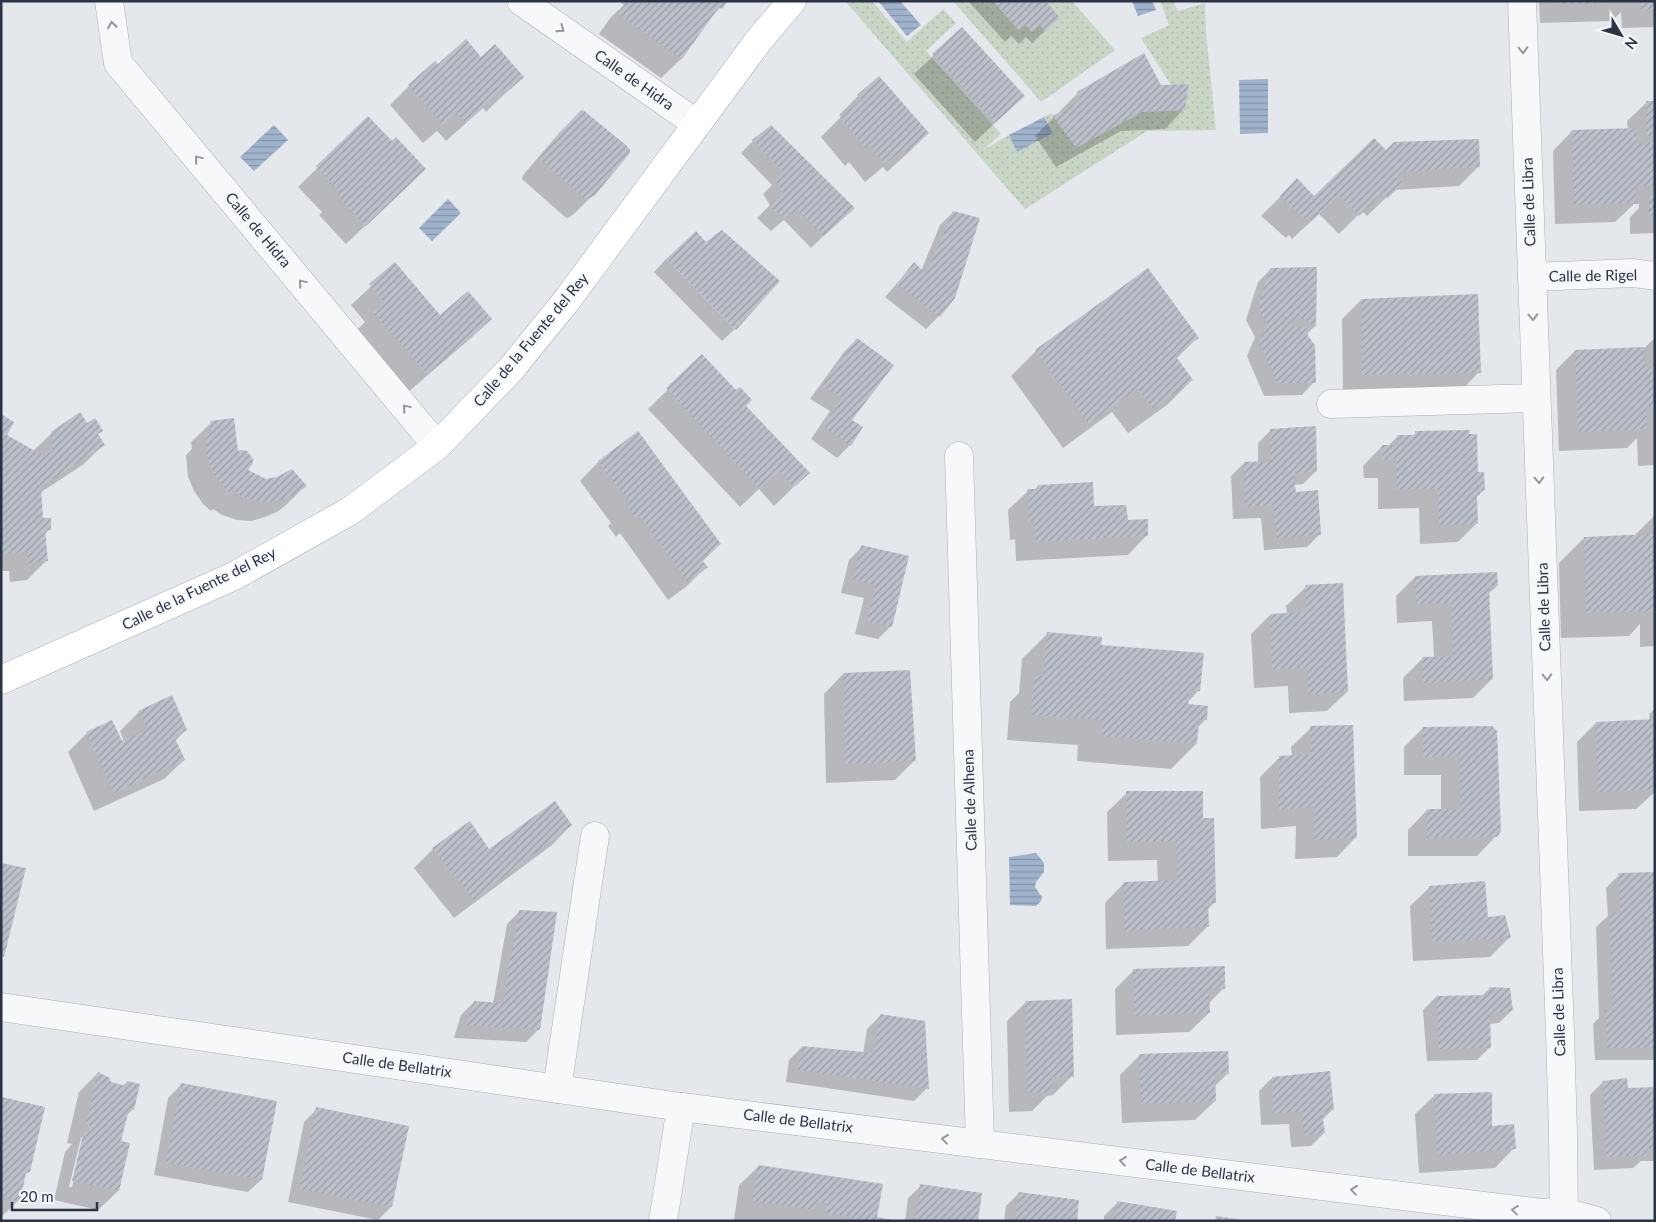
<svg xmlns="http://www.w3.org/2000/svg" width="1656" height="1222" viewBox="0 0 1656 1222" font-family="Lato,sans-serif">
  <style>
    .grass { fill: url(#grass-dots) }
    .water { fill: url(#water-rules) }
    .shadow { fill: #0003; fill-rule: evenodd }
    .building { fill: url(#building-hatch) }
    .lines { fill: none; stroke-linecap: round; stroke-linejoin: round }
    .street-casing { stroke: #a9aeb7; stroke-width: 29 }
    .secondary-casing { stroke: #a9aeb7; stroke-width: 29 }
    .street { stroke: #f7f8fa; stroke-width: 28 }
    .secondary { stroke: #fff; stroke-width: 28 }
    .oneway { stroke: #9196a0 }
    .labels { text-anchor: middle; stroke-width: 4; stroke-linejoin: round; paint-order: stroke }
    .street-label { font-size: 15px; fill: #2b3445; stroke: #f4f6f9 }
  </style>
  <defs>
    <pattern id="grass-dots" width="8" height="8" patternUnits="userSpaceOnUse" patternTransform="scale(1.25)"><rect width="8" height="8" fill="#c9d6c5"/><path d="M2 2h.1M6 6h.1" fill="none" stroke="#adb8ab" stroke-width="1.8" stroke-linecap="round"/></pattern>
    <pattern id="water-rules" width="6" height="5" patternUnits="userSpaceOnUse" patternTransform="scale(1.25)"><rect width="6" height="5" fill="#9fb4cc"/><path d="M0 2.5h6" fill="none" stroke="#8293a7"/></pattern>
    <pattern id="building-hatch" width="6" height="6" patternUnits="userSpaceOnUse" patternTransform="scale(1.25)"><rect width="6" height="6" fill="#bbc0ca"/><path d="M-1 1l2-2M0 6l6-6M5 7l2-2" fill="none" stroke="#989da6"/></pattern>
  </defs>
  <rect width="100%" height="100%" fill="#e4e7ec"/>
  <g class="grass">
    <path d="M845,1H872L907,42L943,9L956,23L926,51L1001,134L982,151L1009,135L1017,151L1053,133L1044,117L1051,113L1076,148L1142,112L1185,110L1189,84L1171,85L1141,38L1169,25L1160,1H1173L1178,11L1205,3L1206,32L1216,130L1147,131L1025,209Z"/>
    <path d="M953,1H993L1018,30L1025,24L1032,32L1040,25L1045,31L1060,18L1046,1H1072L1115,50L1041,102Z"/>
  </g>
  <g class="water">
    <path d="M878,1H900L921,25L907,36Z"/>
    <path d="M1132,1H1152L1156,10L1138,16Z"/>
    <path d="M1268,79V133L1240,134L1239,80Z"/>
    <path d="M1044,117L1053,133L1017,152L1009,135Z"/>
    <path d="M274,125L288,140L254,171L240,157Z"/>
    <path d="M448,199L461,213L432,241L419,228Z"/>
    <path d="M1036,853L1044,863V872L1036,882L1035,887L1042,897L1041,901L1036,906L1010,905L1009,857Z"/>
  </g>
  <g class="shadow">
    <path d="M619,1H726L705,24L681,59L661,78L599,34L611,17L624,5Z"/>
    <path d="M968,1H1044L1059,17L1032,43L1026,37L1019,44L1011,36L1005,42Z"/>
    <path d="M1539,1H1655V27L1622,28L1621,12L1612,21L1540,23Z"/>
    <path d="M962,29L1023,96L975,142L914,74Z"/>
    <path d="M481,58L522,77L486,112L483,108L446,141L437,131L423,143L390,105L409,86L438,66Z"/>
    <path d="M1160,87L1184,109L1165,129L1121,131L1056,167L1035,136L1054,117L1059,114V112L1078,93Z"/>
    <path d="M858,96L909,152L887,172L883,167L865,182L849,162L845,166L821,137L841,117L839,115Z"/>
    <path d="M1647,102H1655V233L1630,234V217L1639,208V204H1634L1615,222L1555,224L1553,151L1572,131L1628,130L1627,121Z"/>
    <path d="M580,112L594,194L574,214L568,218L565,217L522,179L523,175L560,132Z"/>
    <path d="M368,118L392,143L405,188L346,244L319,215L322,212L298,187Z"/>
    <path d="M753,141L840,220L811,248L784,220L771,231L757,218L770,205L763,194L772,185L741,153Z"/>
    <path d="M1386,152L1478,167L1459,186L1394,190L1367,216L1362,211L1339,234L1319,214L1292,239L1289,235L1286,238L1261,216L1297,180L1314,198Z"/>
    <path d="M953,212L939,316L926,329L885,297L914,264L921,271L940,225Z"/>
    <path d="M666,259L735,329L722,341L654,272Z"/>
    <path d="M395,264L440,317L491,319L471,338L407,393L355,332L365,322L351,305Z"/>
    <path d="M1271,269H1315V326L1306,335L1314,382L1302,395L1264,396L1247,356L1255,337L1246,320L1258,282Z"/>
    <path d="M1361,300L1479,372L1460,392L1343,393L1342,319Z"/>
    <path d="M1197,338L1176,359L1192,380L1167,405L1128,433L1112,412L1063,448L1011,376L1036,351Z"/>
    <path d="M1655,338V465L1638,466L1637,438L1627,448L1559,451L1556,370L1575,351L1644,348Z"/>
    <path d="M857,339L851,420L861,427L850,445L837,458L811,439L830,411L810,399L844,352Z"/>
    <path d="M702,356L745,406L808,473L774,506L759,489L740,507L648,409Z"/>
    <path d="M1,416L5,436L33,451L52,433L87,424L97,435L103,445L84,464L40,493L42,519L50,529L44,535L46,561L27,580L10,582L9,571H1Z"/>
    <path d="M211,423L237,452L246,471L266,480L277,478L305,486L286,505L277,512L265,517L251,521L237,520L222,515L213,509L211,511L203,504L194,491L188,477L186,455L192,449L191,442Z"/>
    <path d="M1271,430L1316,471L1303,484L1294,485L1295,493L1320,534L1307,547L1264,550L1261,518L1233,519L1231,476L1244,463L1258,462V443Z"/>
    <path d="M1416,433L1468,435L1477,473L1484,490L1476,497L1477,523L1458,542L1420,544L1419,508L1378,509V478H1364L1363,466L1382,446H1388L1398,436H1412Z"/>
    <path d="M599,461L720,544L702,562L706,567L687,586L668,600L620,533L616,537L608,526L611,523L580,481Z"/>
    <path d="M1038,486L1126,521L1147,535L1128,555L1016,561L1015,539L1010,540L1008,510L1028,491L1034,490Z"/>
    <path d="M1655,515V646L1640,647V624L1629,636L1561,638L1559,563L1584,538L1635,535Z"/>
    <path d="M862,547L908,557L891,626L878,639L855,634L864,598L841,593L849,560Z"/>
    <path d="M1415,577L1497,586L1488,594L1492,679L1473,698L1404,701L1403,678L1422,659L1434,658L1432,621L1397,623L1396,596Z"/>
    <path d="M1306,587L1347,692L1327,711L1289,713L1288,686L1254,688L1251,634L1270,615L1287,614L1286,606Z"/>
    <path d="M1047,634L1100,646L1199,690L1187,703L1205,720L1197,728L1196,744L1171,769L1077,761L1078,745L1007,740L1010,702L1019,693L1022,659Z"/>
    <path d="M843,674L915,760L895,780L826,783L824,694Z"/>
    <path d="M1655,709V792L1636,809L1579,811L1577,742L1596,723L1650,721L1649,714Z"/>
    <path d="M139,712L186,730L175,741L184,760L164,779L94,811L68,752L87,733L121,743L124,742L120,731Z"/>
    <path d="M1491,727L1496,836L1477,856H1408V830L1427,810H1441V775H1404V747L1423,728Z"/>
    <path d="M1311,728L1356,837L1337,857L1295,859L1296,826L1261,829L1260,777L1279,758L1292,757L1291,747Z"/>
    <path d="M1127,793L1202,819L1214,903L1207,910V927L1188,946L1106,949L1105,903L1124,883L1158,882L1157,860L1108,861L1107,812Z"/>
    <path d="M1655,805V825H1654V807Z"/>
    <path d="M571,825L552,845L454,918L414,868L433,849L488,850Z"/>
    <path d="M1655,873V1060H1595L1593,1024L1599,1018L1596,927L1608,916L1606,888L1619,875Z"/>
    <path d="M1430,887L1486,919L1509,938L1490,957L1413,961L1410,906Z"/>
    <path d="M520,911L539,1029L526,1042L454,1038L461,1015L474,1002L493,1004L507,924Z"/>
    <path d="M1134,970L1224,988L1208,1004L1209,1013L1189,1032L1116,1035L1115,989Z"/>
    <path d="M1489,989L1512,1010L1499,1023L1489,1024L1490,1047L1477,1060L1427,1061L1423,1010L1436,997H1481Z"/>
    <path d="M1026,1002L1072,1076L1053,1095L1047,1096L1032,1111L1009,1112L1007,1021Z"/>
    <path d="M880,1016L927,1088L914,1101L786,1082L789,1060L802,1047L863,1054L867,1029Z"/>
    <path d="M1139,1056L1228,1073L1214,1087L1215,1101L1195,1120L1122,1123L1120,1075Z"/>
    <path d="M98,1073L109,1083L123,1086L127,1082L133,1109L126,1116L120,1142L128,1144L118,1191L98,1210L54,1200L65,1152L72,1144L67,1143L79,1092ZM84,1135L72,1187H69L81,1138Z"/>
    <path d="M1272,1078L1332,1110L1322,1120L1324,1133L1311,1146L1291,1147L1289,1124L1261,1125L1259,1091Z"/>
    <path d="M1603,1082L1627,1090L1655,1089V1161H1641L1633,1168L1594,1170L1590,1095Z"/>
    <path d="M181,1085L261,1180L248,1192L154,1175L168,1098Z"/>
    <path d="M1435,1095L1491,1128L1514,1148L1495,1168L1419,1173L1415,1114Z"/>
    <path d="M3,1099L28,1171L24,1176L19,1200L1,1217V1100Z"/>
    <path d="M317,1109L391,1207L378,1220L288,1202L304,1122Z"/>
    <path d="M759,1166L876,1218L898,1221L734,1220L739,1185Z"/>
    <path d="M921,1186L976,1221H905L908,1198Z"/>
    <path d="M1019,1193L1075,1221H1004L1006,1206Z"/>
    <path d="M1117,1203L1174,1221H1104V1216Z"/>
  </g>
  <g class="building">
    <path d="M627,1H638L644,6L647,1H728L722,9L719,7L682,59L618,14Z"/>
    <path d="M993,1H1046L1060,18L1045,31L1040,25L1032,32L1025,24L1019,30Z"/>
    <path d="M1559,1H1604V3L1559,4Z"/>
    <path d="M1640,1H1655V9H1641Z"/>
    <path d="M962,27L1025,96L995,123L932,54Z"/>
    <path d="M466,39L481,57L495,44L524,77L506,93L503,89L466,122L457,113L443,125L408,85L435,61L438,64Z"/>
    <path d="M1144,53L1161,85L1189,84L1185,110L1142,112L1076,148L1053,116L1081,100L1077,92Z"/>
    <path d="M879,76L929,133L907,154L903,149L885,164L869,144L865,148L840,117L861,100L857,95Z"/>
    <path d="M1646,101H1655V136H1647Z"/>
    <path d="M583,110L627,146L630,150V153L595,195L588,199L584,198L540,159L542,154L580,111Z"/>
    <path d="M368,116L392,141L396,137L426,169L366,226L337,195L340,192L316,166Z"/>
    <path d="M771,125L855,208L824,236L797,209L785,219L769,205L783,193L775,180L784,172L752,140Z"/>
    <path d="M1636,128V144L1655,143V185L1636,186V203L1574,205L1572,130Z"/>
    <path d="M1374,138L1386,150L1394,142L1479,139L1480,167L1403,172L1397,178L1403,183L1388,198L1382,193L1359,216L1339,195L1312,221L1309,217L1306,220L1280,196L1297,178L1314,196Z"/>
    <rect x="1649" y="196" width="6" height="19"/>
    <path d="M953,211L980,218L955,298L940,317L897,284L914,262L926,274Z"/>
    <path d="M722,230L780,281L736,330L666,259L696,231L706,242Z"/>
    <path d="M395,262L440,315L468,291L492,319L427,374L373,312L384,302L369,284Z"/>
    <path d="M1317,267L1316,327L1305,319L1295,318L1292,323L1294,327H1306L1308,336L1315,345L1316,383H1277L1259,342L1267,323L1258,307L1270,268Z"/>
    <path d="M1148,268L1199,338L1175,355L1193,380L1153,409L1138,388L1089,424L1035,350Z"/>
    <path d="M1478,294L1481,373L1362,375L1361,299Z"/>
    <path d="M857,338L894,365L852,420L863,427L851,446L823,426L842,398L822,386Z"/>
    <path d="M1644,347L1645,367H1655V407H1647V429L1578,432L1575,350Z"/>
    <path d="M702,354L736,390L740,387L752,400L746,406L810,473L794,487L779,471L760,489L666,388Z"/>
    <path d="M80,412L87,423L95,418L103,431L98,434L105,445L41,487L43,518H51V530H45L48,561L29,563L28,552L1,554V414L14,422L7,435L44,456L53,450L51,432Z"/>
    <path d="M234,418L238,451L242,450L247,451L253,459V463L248,470L266,479L277,477L292,469L307,486L297,493L286,499L271,502L257,501L241,496L233,490L231,493L222,485L213,472L207,457L205,434L211,433L210,421Z"/>
    <path d="M1316,426L1317,471L1294,474V482L1296,492L1318,490L1321,535L1277,538L1273,505L1245,507L1244,462L1271,461L1270,429Z"/>
    <path d="M1470,430L1469,434H1477L1478,472H1484L1485,490H1480V494L1477,496L1478,524L1439,525L1438,489L1397,490L1396,459L1382,460V445H1398L1397,435H1415V431Z"/>
    <path d="M638,431L721,544L701,559L708,567L688,582L639,515L636,518L626,506L630,503L598,461Z"/>
    <path d="M1093,482L1094,506L1126,505L1128,520L1148,519V536L1035,542L1034,521H1029L1027,489H1038V485Z"/>
    <path d="M1653,534L1655,611L1586,613L1584,537Z"/>
    <path d="M861,545L909,556L892,627L867,621L876,585L853,580Z"/>
    <path d="M1497,572L1498,586H1489L1493,679L1423,683L1422,657L1453,656L1451,603L1416,604L1415,576Z"/>
    <path d="M1343,583L1348,692L1308,694L1307,668L1272,669L1270,614L1306,612L1305,585Z"/>
    <path d="M1047,632L1102,637L1101,645L1204,653L1200,691L1189,690L1188,704L1208,706L1207,720H1199L1197,744L1102,736L1103,720L1031,715L1034,676H1043Z"/>
    <path d="M910,670L916,761L845,764L843,673Z"/>
    <path d="M172,695L187,730L174,736L185,760L114,793L86,732L112,720L122,741L147,730L138,711Z"/>
    <path d="M1655,719V790L1598,792L1596,722Z"/>
    <path d="M1353,725L1357,838L1313,840L1314,807L1279,810V756L1311,754L1310,726Z"/>
    <path d="M1492,726L1497,731L1501,831L1497,837L1427,838V809H1460L1459,756L1423,757V727Z"/>
    <path d="M1126,791H1203V818H1214L1216,903H1208L1209,927L1125,931L1123,882L1178,880L1176,841L1127,842Z"/>
    <path d="M555,801L572,825L474,900L432,848L470,821L489,849Z"/>
    <path d="M1,863L26,868L4,957L1,956Z"/>
    <path d="M1655,872V1048H1607L1605,1010H1612L1609,913L1621,912L1618,873Z"/>
    <path d="M1485,881L1488,917L1505,915L1511,938L1432,942L1429,886Z"/>
    <path d="M519,910L557,912L540,1030L466,1025L474,1001L503,1003Z"/>
    <path d="M1225,966V989H1209L1210,1013L1135,1016L1133,969Z"/>
    <path d="M1489,987L1510,988L1513,1011L1490,1014L1491,1048L1439,1049L1436,996L1488,995Z"/>
    <path d="M1072,999L1074,1077H1052V1092L1027,1093L1025,1001Z"/>
    <path d="M880,1014L925,1021L929,1089L798,1070L802,1046L874,1053Z"/>
    <path d="M1228,1051L1229,1074H1215L1216,1101L1141,1104L1139,1054Z"/>
    <path d="M1330,1071L1334,1110L1322,1113L1325,1133L1304,1135L1302,1112L1273,1113L1272,1077Z"/>
    <path d="M98,1072L110,1078L111,1082L126,1086L127,1081L140,1084L134,1110L129,1109L121,1141L130,1143L119,1191L72,1181L84,1131L89,1132L90,1125L86,1124Z"/>
    <path d="M1627,1078L1628,1088L1655,1087V1148H1648L1647,1156L1606,1157L1603,1081Z"/>
    <path d="M181,1083L277,1101L262,1180L166,1163Z"/>
    <path d="M1492,1092V1126L1514,1124L1516,1149L1437,1155L1434,1094Z"/>
    <path d="M2,1097L45,1107L30,1172L26,1173L20,1201L1,1197Z"/>
    <path d="M316,1107L409,1126L392,1207L300,1189Z"/>
    <path d="M758,1165L883,1184L877,1217L898,1221H871L826,1213L827,1204L818,1202L814,1210L752,1201Z"/>
    <path d="M920,1184L982,1193L978,1221H915Z"/>
    <path d="M1019,1192L1079,1200L1077,1221H1015Z"/>
    <path d="M1117,1201L1177,1211L1175,1221H1114Z"/>
    <path d="M1216,1216L1242,1220V1221H1215Z"/>
  </g>
  <g class="lines">
    <defs>
      <g id="street">
        <path d="M109,1L118,63L437,446"/>
        <path d="M521,1L697,124"/>
        <path d="M1522,1L1560,1033L1563,1133L1564,1221"/>
        <path d="M1532,277L1633,273L1655,276"/>
        <path d="M1331,404L1536,398"/>
        <path d="M959,456L980,1144"/>
        <path d="M1,1007L681,1107L1541,1213L1564,1212L1597,1221"/>
        <path d="M557,1089L595,836"/>
        <path d="M663,1221L681,1107"/>
      </g>
      <path id="secondary" d="M1,680L234,576L350,511L437,446L511,369L567,300L759,40L792,1"/>
    </defs>
    <use href="#street" class="street-casing"/>
    <use href="#secondary" class="secondary-casing"/>
    <use href="#street" class="street"/>
    <use href="#secondary" class="secondary"/>
  </g>
  <defs><path id="oneway-chevron" d="M-2-3.5L2.5 0L-2 3.5" fill="none" stroke-width="1.6" stroke-linecap="round" stroke-linejoin="round" transform="scale(1.25)"/></defs>
  <g class="oneway">
    <use href="#oneway-chevron" transform="translate(112 25) rotate(-99)"/>
    <use href="#oneway-chevron" transform="translate(561 29) rotate(35)"/>
    <use href="#oneway-chevron" transform="translate(1523 50) rotate(88)"/>
    <use href="#oneway-chevron" transform="translate(198 159) rotate(-130)"/>
    <use href="#oneway-chevron" transform="translate(302 283) rotate(-130)"/>
    <use href="#oneway-chevron" transform="translate(1533 317) rotate(88)"/>
    <use href="#oneway-chevron" transform="translate(406 408) rotate(-130)"/>
    <use href="#oneway-chevron" transform="translate(1539 480) rotate(88)"/>
    <use href="#oneway-chevron" transform="translate(1547 677) rotate(88)"/>
    <use href="#oneway-chevron" transform="translate(945 1139) rotate(-173)"/>
    <use href="#oneway-chevron" transform="translate(1123 1161) rotate(-173)"/>
    <use href="#oneway-chevron" transform="translate(1354 1190) rotate(-173)"/>
    <use href="#oneway-chevron" transform="translate(1515 1210) rotate(-173)"/>
  </g>
  <g class="labels">
    <g class="street-label">
      <text transform="translate(634 80) rotate(35)" y="5">Calle de Hidra</text>
      <text transform="translate(1529 202) rotate(-92)" y="5">Calle de Libra</text>
      <text transform="translate(258 230) rotate(50)" y="5">Calle de Hidra</text>
      <text transform="translate(1593 276) rotate(-1)" y="5">Calle de Rigel</text>
      <text transform="translate(531 340) rotate(-50)" y="5">Calle de la Fuente del Rey</text>
      <text transform="translate(199 589) rotate(-26)" y="5">Calle de la Fuente del Rey</text>
      <text transform="translate(1544 607) rotate(-92)" y="5">Calle de Libra</text>
      <text transform="translate(970 800) rotate(-92)" y="5">Calle de Alhena</text>
      <text transform="translate(1559 1012) rotate(-92)" y="5">Calle de Libra</text>
      <text transform="translate(397 1065) rotate(8)" y="5">Calle de Bellatrix</text>
      <text transform="translate(798 1121) rotate(7)" y="5">Calle de Bellatrix</text>
      <text transform="translate(1200 1171) rotate(7)" y="5">Calle de Bellatrix</text>
    </g>
  </g>
  <rect width="1656" height="1222" fill="none" stroke="#2b3445" stroke-width="5"/>
  <g transform="translate(1621 35) rotate(128)" stroke="#f4f6f9" stroke-width="4" paint-order="stroke">
  <path d="M0-4L9 19L0 12L-9 19Z" fill="#2b3445"/>
  <text y="-8" font-size="14" font-weight="bold" text-anchor="middle" fill="#2b3445">N</text>
  </g>
  <path d="M12 1202v8h85v-8" fill="none" stroke="#2b3445" stroke-width="2.5"/>
  <text x="20" y="1202" font-size="15" fill="#2b3445" stroke="#f4f6f9" stroke-width="4" paint-order="stroke">20 m</text>
</svg>
